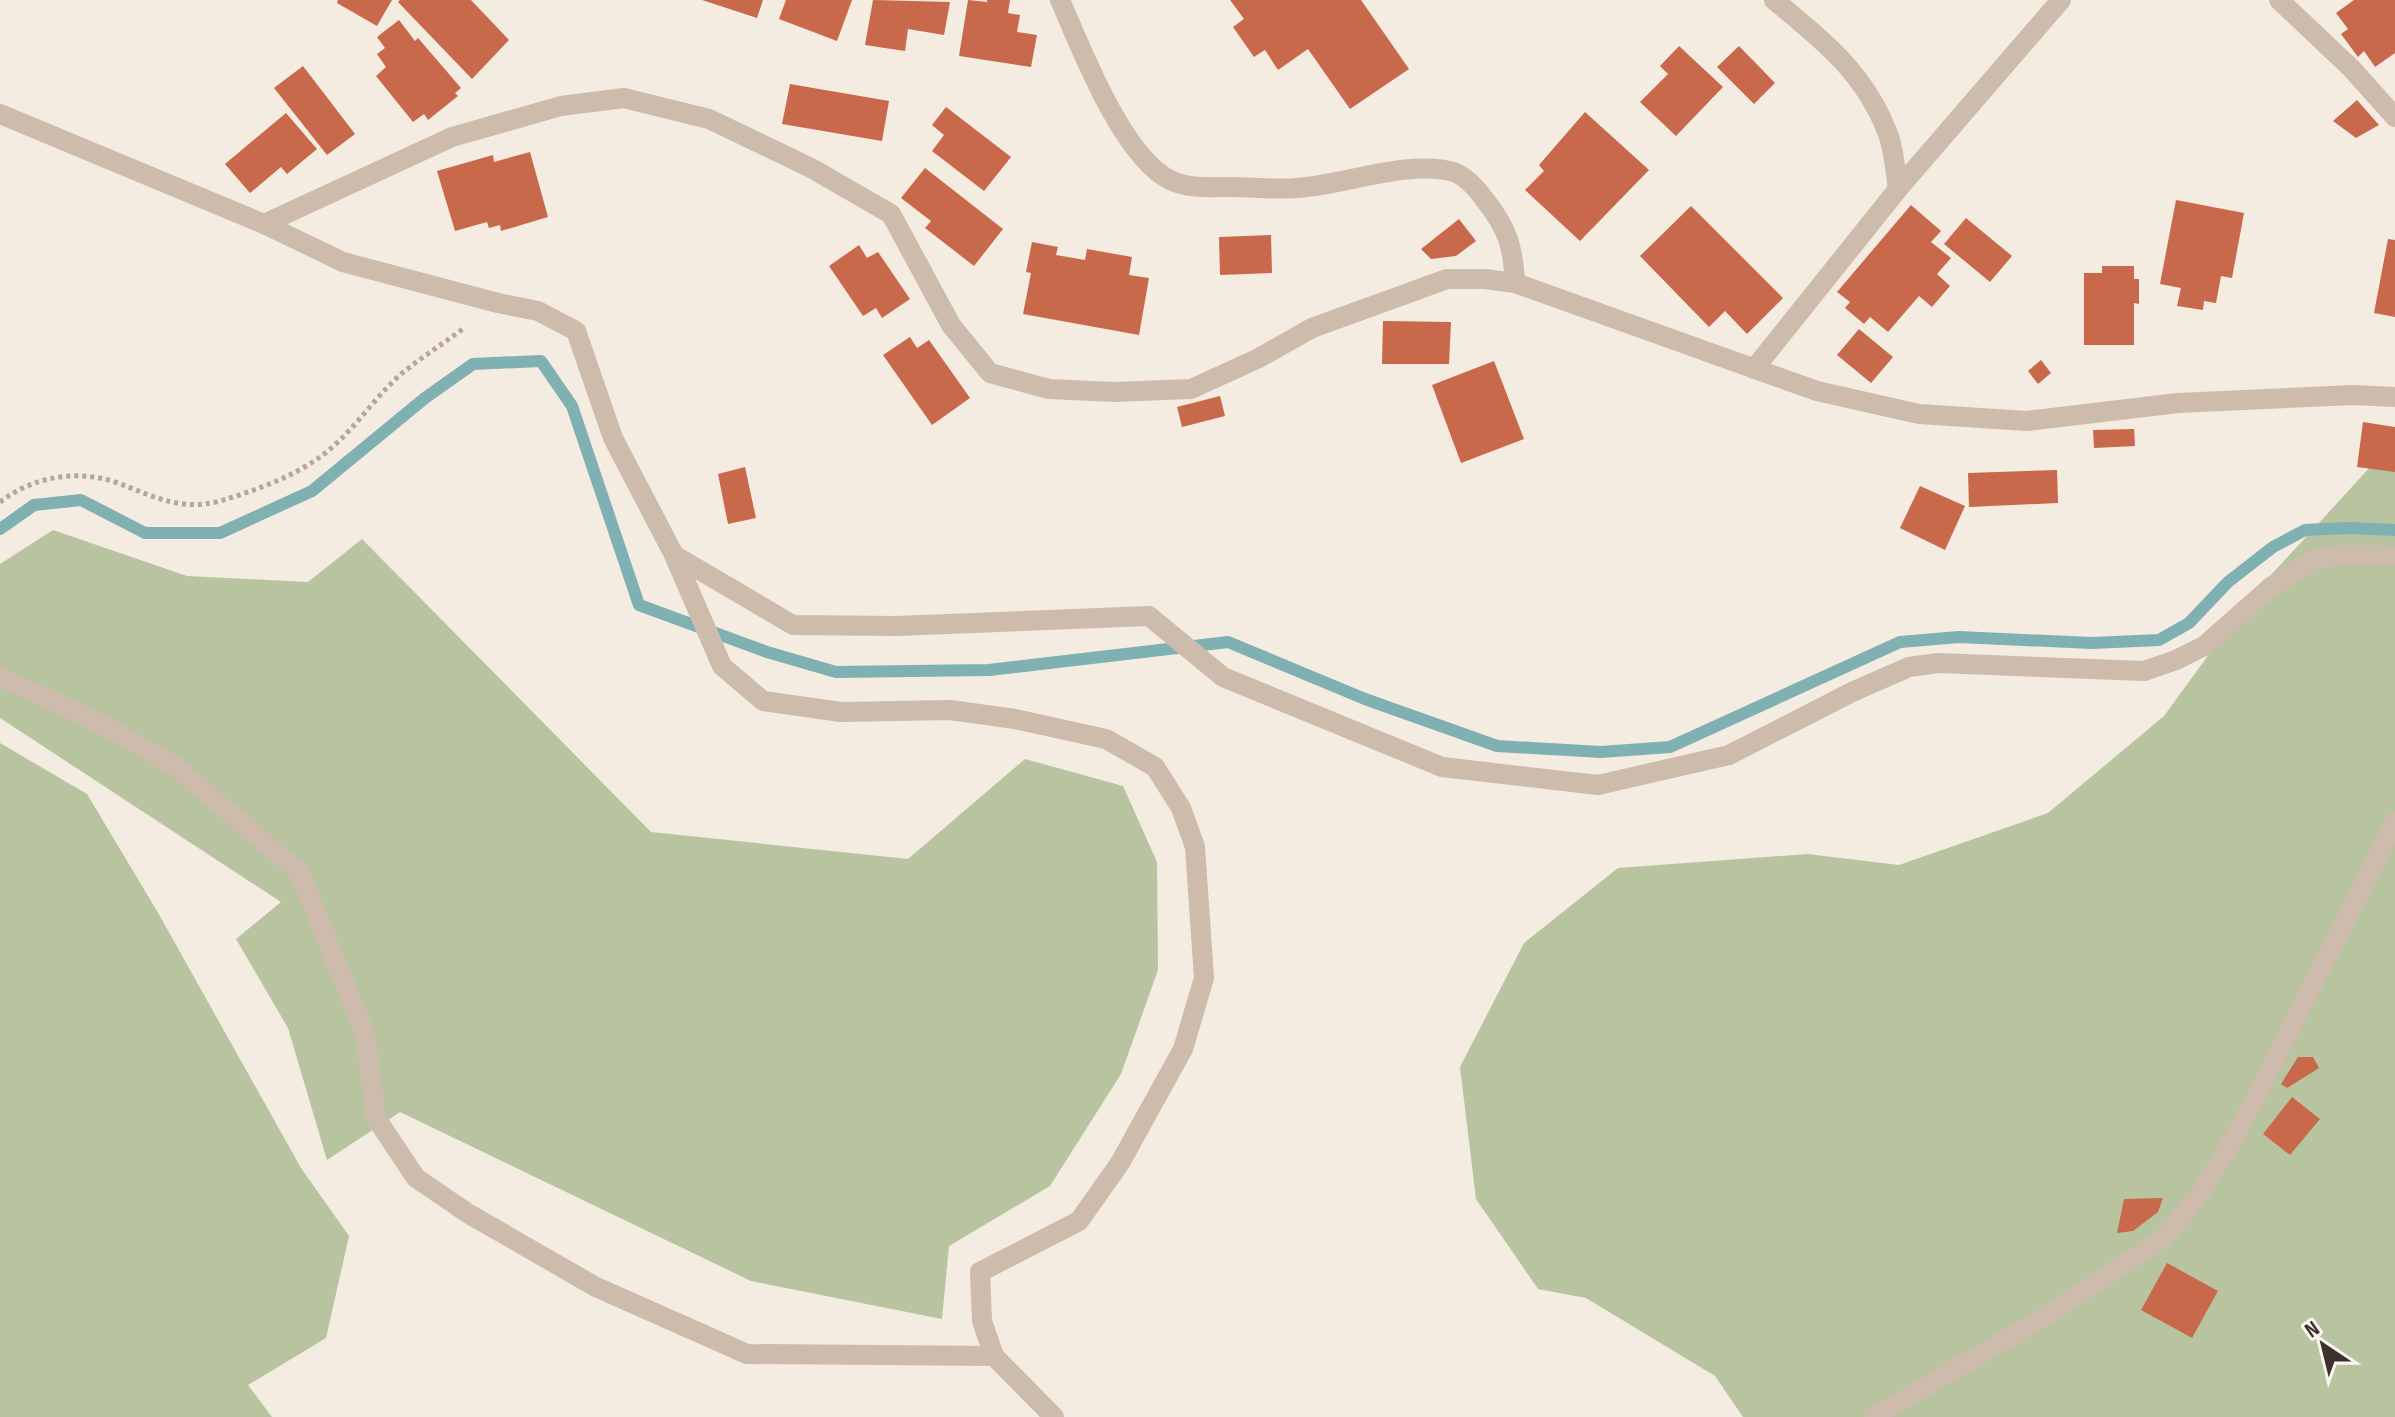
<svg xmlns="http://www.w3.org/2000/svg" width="2395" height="1417" viewBox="0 0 2395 1417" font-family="'Sofia Sans Condensed',sans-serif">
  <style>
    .green { fill: #b8c4a0 }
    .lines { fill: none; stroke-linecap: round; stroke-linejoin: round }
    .stream { stroke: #7fb0b2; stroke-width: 12 }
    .building { fill: #c8694b }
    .path { stroke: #b9a596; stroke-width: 5; stroke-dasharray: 4 4; stroke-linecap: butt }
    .minor { stroke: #cdbbac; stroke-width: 20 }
  </style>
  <rect width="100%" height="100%" fill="#f4ebe1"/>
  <g class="green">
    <path d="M2395,440V1417H1743L1715,1376L1586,1298L1538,1289L1476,1199L1460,1067L1524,943L1618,868L1807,854L1899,865L2048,813L2164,716L2250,598Z"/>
    <path d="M53,530L187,576L308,582L362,539L651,832L908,859L1025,759L1123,786L1157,862L1158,970L1121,1074L1050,1186L949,1246L942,1319L751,1281L400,1112L327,1160L288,1028L236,939L281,902L0,718V564Z"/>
    <path d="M0,743L87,794L157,911L301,1168L349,1236L326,1338L248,1385L272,1417H0Z"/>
  </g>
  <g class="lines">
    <path class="stream" d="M0,529L34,505L81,500L145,533H220L312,491L425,398L473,364L541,361L572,406L639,605L767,652L836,672L989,670L1228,642L1365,699L1497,746L1601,752L1670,747L1900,642L1959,637L2092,643L2159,640L2189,623L2228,582L2273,547L2305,530L2349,528L2395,530"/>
  </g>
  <g class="building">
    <path d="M338,0H392L377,26L337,3Z"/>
    <path d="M400,0H471L509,40L472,79L398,2Z"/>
    <path d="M702,0H763L757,18Z"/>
    <path d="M786,0H852L837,41L779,19Z"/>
    <path d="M873,0L950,2L944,35L908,29L905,51L865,45Z"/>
    <path d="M968,0L987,2V0H1010L1008,13L1020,15L1017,32L1037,35L1031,67L959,56Z"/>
    <path d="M1230,0H1361L1409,69L1350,109L1308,49L1278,70L1265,50L1254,57L1233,27L1244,19Z"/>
    <path d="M2354,0H2395V53L2375,67L2364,51L2358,57L2341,34L2348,29L2336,13Z"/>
    <path d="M399,20L415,41L418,38L461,88L455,93L458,96L428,120L424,114L413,122L376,76L386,67L377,54L385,48L377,37Z"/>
    <path d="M1679,46L1723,87L1676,136L1640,102L1668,74L1660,66Z"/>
    <path d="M1739,46L1775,83L1754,104L1717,67Z"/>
    <path d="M303,66L355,134L327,155L274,88Z"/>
    <path d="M790,84L889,101L882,141L782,124Z"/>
    <path d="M2357,100L2379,125L2356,138L2333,121Z"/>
    <path d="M946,107L1011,157L984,191L932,151L944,135L932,125Z"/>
    <path d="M1585,112L1649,170L1580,241L1525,190L1544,171L1539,165Z"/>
    <path d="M286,113L317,149L287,174L281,167L250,193L225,164Z"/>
    <path d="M530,152L548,217L501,231L500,225L489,228L487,222L455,231L437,171L493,155L494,162Z"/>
    <path d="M925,168L1003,229L974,266L925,228L931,221L901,198Z"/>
    <path d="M2176,200L2244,213L2232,278L2221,276L2216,303L2204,301L2203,310L2177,306L2181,288L2160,284Z"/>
    <path d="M1911,205L1941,231L1931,242L1951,258L1937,274L1950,286L1932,307L1919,296L1888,332L1870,317L1864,324L1845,308L1850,302L1837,292Z"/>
    <path d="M1691,206L1783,298L1747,334L1725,311L1709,327L1640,256Z"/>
    <path d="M1966,218L2012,256L1990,282L1944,244Z"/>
    <path d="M1459,219L1476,241L1456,256L1431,259L1421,249Z"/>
    <path d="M1271,235L1272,273L1220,275L1219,237Z"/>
    <path d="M2388,239L2395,240V317L2374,313Z"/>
    <path d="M1032,242L1058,247L1056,255L1085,260L1087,249L1132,257L1129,275L1149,278L1139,335L1023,314L1031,273L1026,272Z"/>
    <path d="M859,245L867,258L878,252L910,299L882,318L876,308L863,316L829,266Z"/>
    <path d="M2102,266H2134V279H2139V304L2134,303V345H2084V273H2102Z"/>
    <path d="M1383,321L1451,322L1449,364H1382Z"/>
    <path d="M1859,329L1893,357L1871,383L1837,355Z"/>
    <path d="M910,337L917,348L929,340L970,398L932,425L883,355Z"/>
    <path d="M2041,360L2051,373L2038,384L2028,371Z"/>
    <path d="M1494,361L1524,439L1461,463L1432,385Z"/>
    <path d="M1220,396L1225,416L1182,427L1177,407Z"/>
    <path d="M2363,422L2395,427V472L2357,467Z"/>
    <path d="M2134,429L2135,446L2094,448L2093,430Z"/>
    <path d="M745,467L756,518L728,524L718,474Z"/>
    <path d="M2057,470L2058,503L1969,507L1968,473Z"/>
    <path d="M1920,486L1965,506L1945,550L1900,528Z"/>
    <path d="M2298,1057H2313L2319,1068L2287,1088L2281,1084Z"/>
    <path d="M2292,1097L2320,1119L2290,1155L2263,1134Z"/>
    <path d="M2163,1198L2158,1212L2133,1231L2117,1233L2124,1199Z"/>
    <path d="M2167,1263L2218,1291L2192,1338L2141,1310Z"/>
  </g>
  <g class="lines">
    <path class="path" d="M0,502C33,477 75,469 115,482C152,495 178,512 220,501C253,491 291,478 320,457C351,435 372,400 400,375C420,358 443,344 464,328"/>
    <g class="minor">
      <path d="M1060,0C1081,48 1122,156 1170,180C1189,189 1210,187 1230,187C1252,187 1275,190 1297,188C1344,185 1409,159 1454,172C1467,177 1477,189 1485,200C1508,229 1513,247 1515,283"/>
      <path d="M1774,0C1821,39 1862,70 1886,129C1894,146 1895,170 1898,189"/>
      <path d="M2279,0L2351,68L2395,117"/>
      <path d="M0,114L264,224L343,262L498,303L538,311L576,331L613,438L674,555L722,666L763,701L841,712L950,710L1015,719L1106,739L1155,767L1181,808L1195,847L1204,978L1183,1049L1120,1163L1079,1221L980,1272L982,1321L994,1356L1054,1417"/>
      <path d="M264,224L452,137L561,106L624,98L709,119L811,168L891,214L951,325L990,373L1049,389L1114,392L1191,389L1257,359L1312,328L1447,279H1485L1515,283L1817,391L1919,414L2027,421L2178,403L2353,395L2395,397"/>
      <path d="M1754,369L1898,189L2061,0"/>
      <path d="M674,555L793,625L897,626L1149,616L1223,677L1442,767L1598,785L1729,755L1852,692L1909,667L1938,663L2144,671L2176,660L2204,646L2271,587L2314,559L2346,555L2395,556"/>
      <path d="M0,677L90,718L174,765L300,873L365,1034L376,1118L416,1178L469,1214L596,1287L747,1354L994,1356"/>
      <path d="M1874,1417L2047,1315L2164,1238L2201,1192L2239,1130L2395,822"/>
    </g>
  </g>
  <g transform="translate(2323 1345) rotate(325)" stroke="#fbf5ee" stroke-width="6" paint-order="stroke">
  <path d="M0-6L14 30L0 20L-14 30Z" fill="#3b302b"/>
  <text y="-12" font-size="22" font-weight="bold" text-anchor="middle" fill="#3b302b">N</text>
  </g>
</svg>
